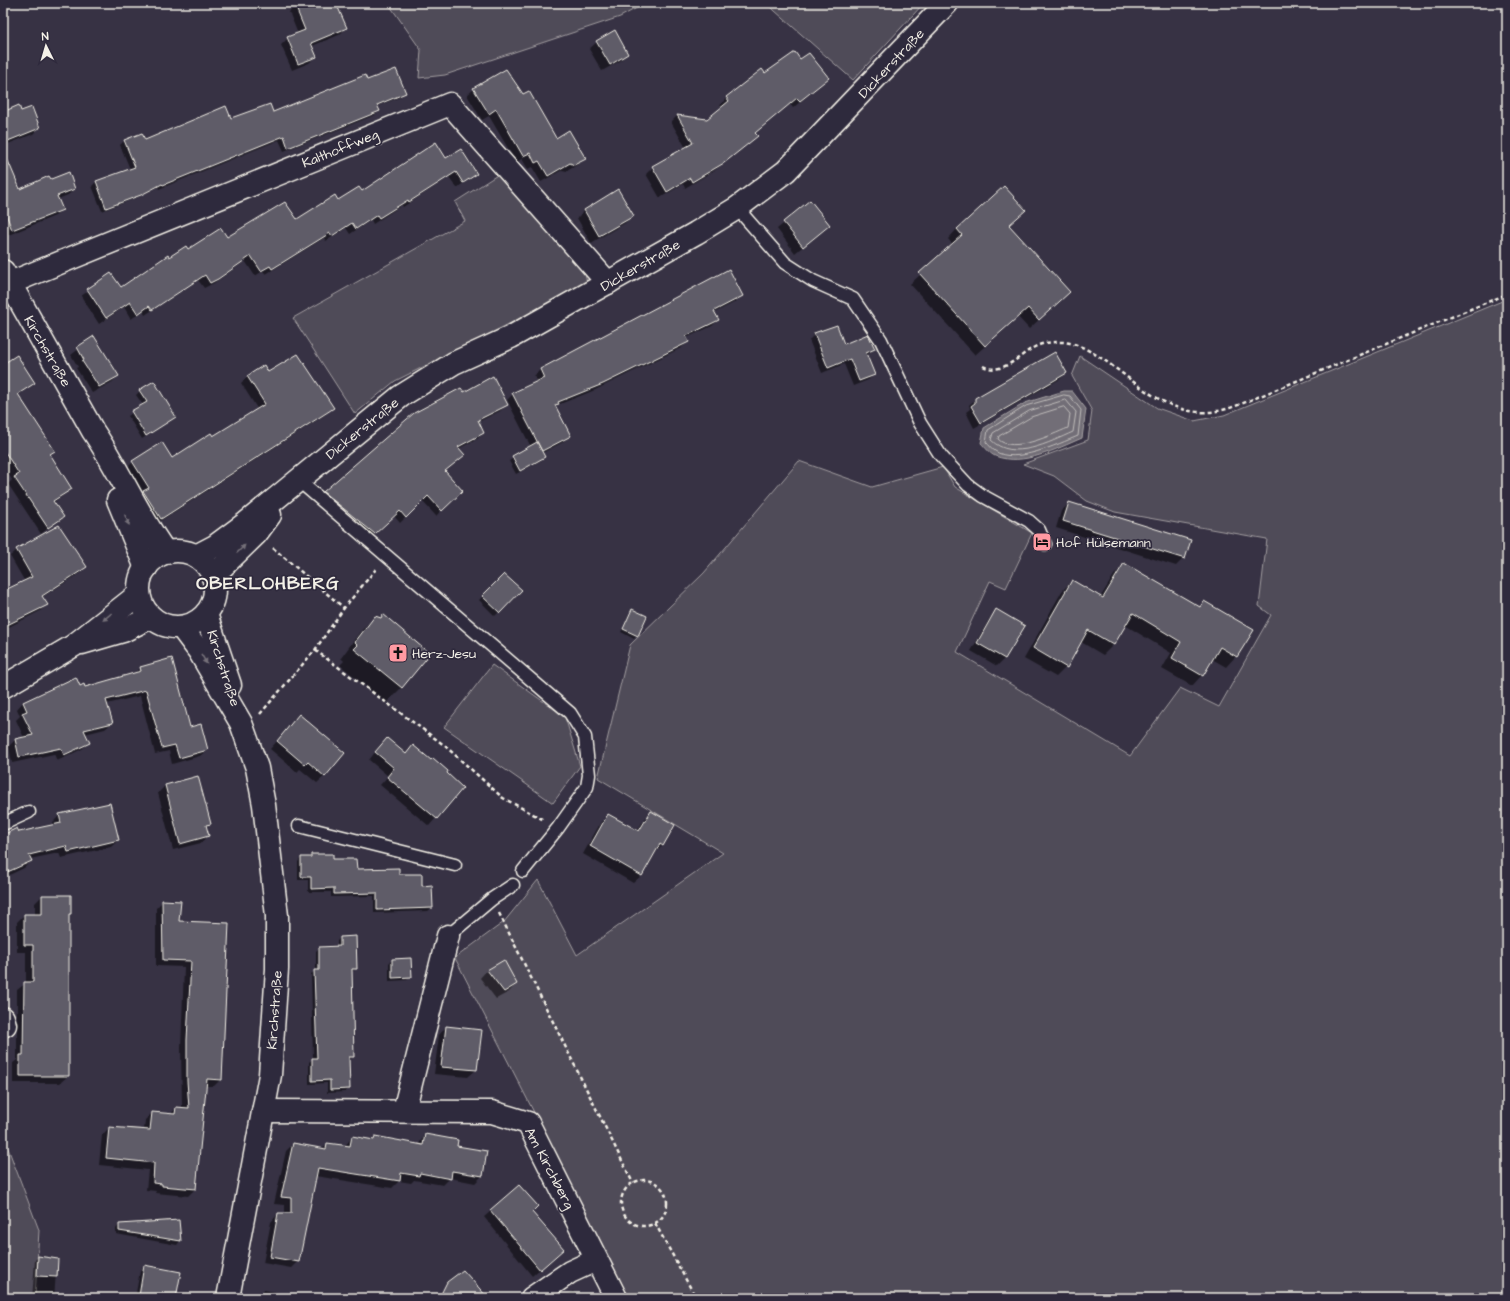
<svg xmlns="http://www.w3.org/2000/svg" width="1510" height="1301" viewBox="0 0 1510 1301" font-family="'Architects Daughter',sans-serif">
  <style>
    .green { fill: #504b59; stroke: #a29ea0 }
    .water { fill: #726e77; stroke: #a6a2a4 }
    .shadow { fill: #0007 }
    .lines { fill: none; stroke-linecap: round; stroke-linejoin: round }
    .shore { stroke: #c0bdbb; stroke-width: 1 }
    .building { fill: #5f5c67; stroke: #f4f1e8 }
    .lane-casing { stroke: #f4f1e8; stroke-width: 15 }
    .street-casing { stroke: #f4f1e8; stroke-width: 25 }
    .secondary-casing { stroke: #f4f1e8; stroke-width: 25 }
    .path { stroke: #f4f1e8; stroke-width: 2.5; stroke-dasharray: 4 3; stroke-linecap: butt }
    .lane { stroke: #2f2a3d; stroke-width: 12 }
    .street { stroke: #2f2a3d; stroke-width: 22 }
    .secondary { stroke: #2f2a3d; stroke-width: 22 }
    .oneway { fill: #747079 }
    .labels { text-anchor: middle; stroke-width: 3.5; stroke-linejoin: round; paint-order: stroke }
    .street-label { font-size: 14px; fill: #f4f1e8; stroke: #2f2a3d }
    .poi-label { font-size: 14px; fill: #f4f1e8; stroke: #2f2a3d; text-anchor: start }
    .district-label { font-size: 18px; font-weight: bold; letter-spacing: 1px; fill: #f4f1e8; stroke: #2f2a3d }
  </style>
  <rect width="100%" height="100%" fill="#373244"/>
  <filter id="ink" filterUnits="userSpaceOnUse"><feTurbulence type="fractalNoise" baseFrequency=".025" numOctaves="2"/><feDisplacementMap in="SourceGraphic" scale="8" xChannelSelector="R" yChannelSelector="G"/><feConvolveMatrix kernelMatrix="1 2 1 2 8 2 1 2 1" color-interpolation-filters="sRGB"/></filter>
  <g filter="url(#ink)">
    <g class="green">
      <path d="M388,3H646L620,17L445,75L419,78L421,50Z"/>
      <path d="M766,3H924L853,80Z"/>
      <path d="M502,172L573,255L585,274L587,283L581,288L395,381L355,414L293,318L465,221L455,202Z"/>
      <path d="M1507,299V1298H629L455,958L504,922L538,880L577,955L723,853L598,778L630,645L704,573L799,461L872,487L943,467L955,487L1032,533L1006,588L990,581L957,652L1130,756L1180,688L1219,707L1271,615L1259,606L1267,539L1115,512L1087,501L1054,476L1023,464L1088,440L1092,411L1072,376L1080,356L1157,408L1194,421L1224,415Z"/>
      <path d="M492,665L565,717L580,766L553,803L444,727Z"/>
      <path d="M3,1135L39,1230L35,1298H3Z"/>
    </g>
    <path class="water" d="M1064,391H1072L1086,409L1082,438C1056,449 1023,467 995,456C990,454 985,447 981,443L984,428L1025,403Z"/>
    <g class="shadow">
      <path d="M302,3H335L346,28L339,35L312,46L316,56L309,63L292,70L281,45L288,38L298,34L289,12L296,6Z"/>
      <path d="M597,42L627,54L620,61L602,71L589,49Z"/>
      <path d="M800,61L828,78L793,108L790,104L754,133L749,143L715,170L685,188L683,184L660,198L646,174L653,167L686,148L671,122L677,116L707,120L722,108L720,105L727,98L762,70L765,74Z"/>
      <path d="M367,82L404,93L400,97L377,106L379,110L375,115L284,151L279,140L159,189L158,187L135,198L102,211L92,186L96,182L130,169L120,145L124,141L141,134L144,141L230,119L273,113Z"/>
      <path d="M474,89L556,139L584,158L577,165L567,171L562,170L541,182L532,167L528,169L522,159L516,162L489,116L482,120L467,95Z"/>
      <path d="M21,112L39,128L33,134L3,146V113Z"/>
      <path d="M3,150L20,190L50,180L74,189L68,195L58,199L62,209L55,216L6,236L3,229Z"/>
      <path d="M446,160L475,174L457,188L449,177L403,207L402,205L373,224L371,220L350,234L346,228L326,241L324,238L266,274L263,271L255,276L245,261L214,283L204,288L198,280L145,315L143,311L131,319L124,307L99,324L81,296L111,275L120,289L169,258L188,251L227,238L296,221L338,201Z"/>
      <path d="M810,202L829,225L795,253L777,229Z"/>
      <path d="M584,211L632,216L625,223L591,243L577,218Z"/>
      <path d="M1008,225L1069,292L1029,329L1018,317L975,355L910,284L953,245L948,239L957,229Z"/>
      <path d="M728,271L741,296L735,302L714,313L718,320L712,326L686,338L688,342L681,348L595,390L555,406L569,435L563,442L542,453L544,456L541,460L516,474L509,461L531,447L507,400L513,394L537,382L534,376L540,370Z"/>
      <path d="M815,334L844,345L874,349L866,356L874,375L868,380L853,386L844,364L822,373L809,340Z"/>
      <path d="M93,338L118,376L112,382L92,393L76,368L78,367L71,355Z"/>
      <path d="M3,365L34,383L18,395L54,451L49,455L71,489L53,503L62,517L41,534L8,484L12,480L3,465Z"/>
      <path d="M268,373L332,407L326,414L154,525L126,469L133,462L162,444L172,459L213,438L258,410L241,383L247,377Z"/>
      <path d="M1066,373L1060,379L974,428L966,412L970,409L969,405L976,399Z"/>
      <path d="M140,391L175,417L142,439L128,416L143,405L136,395Z"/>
      <path d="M463,394L506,405L500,411L478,422L483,433L477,439L458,449L457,461L444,472L461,490L436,516L422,501L400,523L394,516L368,540L318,498Z"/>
      <path d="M1069,504L1184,558L1176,566L1056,528L1061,511Z"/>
      <path d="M17,550L86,567L79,574L42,597L46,605L40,611L3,630V592L25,582L10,556Z"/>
      <path d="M1124,565L1199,608L1204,602L1252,630L1236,656L1226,667L1212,659L1202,675L1192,686L1162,669L1171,653L1125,625L1113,645L1103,655L1081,642L1066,667L1056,677L1024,659L1062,591L1072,581L1100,598L1114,575Z"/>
      <path d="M504,575L520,590L495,616L479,600Z"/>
      <path d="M633,610L637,635L634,639L621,632Z"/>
      <path d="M997,611L1023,626L1004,659L997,666L971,651L990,618Z"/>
      <path d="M383,616L429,654L401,688L386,703L340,665L344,661L341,658L360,632L375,617L380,619Z"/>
      <path d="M141,668L207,750L200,756L172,764L169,751L155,754L140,696L107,704L112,723L105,729L85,734L89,742L82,749L57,761L54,754L12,763L9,746L15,740L24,738L16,720L20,716L17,709L23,702L134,674Z"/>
      <path d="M299,716L325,776L317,783L300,769L297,772L270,749Z"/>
      <path d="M380,746L406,755L445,773L462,788L429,826L380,785L388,776L369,760Z"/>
      <path d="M165,786L210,823L205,828L207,836L201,843L173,850L158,793Z"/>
      <path d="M651,812L674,825L662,846L654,853L641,876L633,883L583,854L601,822L609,815L637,831L644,820Z"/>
      <path d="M60,815L118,840L111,847L61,858L59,853L30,859L31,861L24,868L3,878V836L54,825L53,822Z"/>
      <path d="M311,855H332V860L356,870L398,875L421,887L432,908L428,911L374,913V896L331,897V892H308V880H298V862L301,858H308Z"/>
      <path d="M42,896L70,914L68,915V1076L60,1083H13V1063L17,1060V990L26,983V952H17V922L24,915H35V903Z"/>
      <path d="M163,901L178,922L228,924L221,1079L214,1086H205L195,1189L188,1196L155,1193L156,1191L146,1190L148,1170L99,1165L102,1135L109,1128L144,1131L145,1120L152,1113L170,1115L176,1108L182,1109L181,1048L184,967L156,966V908Z"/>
      <path d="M340,938L356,968L352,972L353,1056L349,1060V1089L345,1092L327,1093V1083L309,1084V1062L313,1059L311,974L316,971V951L319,948H337V941Z"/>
      <path d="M392,960L410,977L407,980L389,981V963Z"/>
      <path d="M487,970L516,984L509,992L496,999L480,978Z"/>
      <path d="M446,1027L476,1070L468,1077L434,1074L439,1035Z"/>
      <path d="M425,1135L456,1147L482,1176L475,1183L450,1178L443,1185L414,1180L411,1183L399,1181L392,1188L315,1176L298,1261L291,1268L263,1263L271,1222L278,1214H285V1205L274,1204L286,1151L293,1144L322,1149L328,1144L345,1146L352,1137L372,1141L376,1137L418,1145Z"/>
      <path d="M491,1211L531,1212L556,1255L532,1276L484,1217Z"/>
      <path d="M179,1221L180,1241L177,1245L116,1234V1229L119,1225Z"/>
      <path d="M38,1257L57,1260L54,1298H32L35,1260Z"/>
      <path d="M144,1266L180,1273L175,1298H135L140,1271Z"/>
      <path d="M448,1283L487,1298H436Z"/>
      <path d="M264,1290L295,1296L294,1298H258Z"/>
      <path d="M573,1291L579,1298H564Z"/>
    </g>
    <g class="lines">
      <g class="shore">
        <path d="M1064,395L1070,396L1081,410L1078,436C1058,444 1014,465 995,451C992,449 989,445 986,442L988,430L1026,406Z"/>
        <path d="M1066,400L1076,412L1073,432C1050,442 1013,462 991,440L993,433L1029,411Z"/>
        <path d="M1064,407L1070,414L1068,428C1051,435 1012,454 998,439L999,436L1031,417Z"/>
      </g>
    </g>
    <g class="building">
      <path d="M294,3H336L347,28L311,43L317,57L298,64L287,37L305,30Z"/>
      <path d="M615,30L628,54L610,65L596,41Z"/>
      <path d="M795,52L800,59L809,53L829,78L800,101L797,98L755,133L758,136L724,163L692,182L690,178L667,192L652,166L693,143L677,115L707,119L729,101L726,97L762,69L765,73Z"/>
      <path d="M396,69L406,93L377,105L380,111L288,148L284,136L163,185L162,184L141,195L106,208L96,181L135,167L124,140L142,133L145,140L226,106L231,118L270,104L273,112L365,75L367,80Z"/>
      <path d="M506,69L523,94L529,91L556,138L569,130L586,159L574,165L570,163L548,176L539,161L535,163L530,153L523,156L496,109L489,114L473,88Z"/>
      <path d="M19,105L21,111L32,107L40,128L3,143V112Z"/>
      <path d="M436,142L446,158L461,149L477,174L463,183L456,172L409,202L408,200L379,218L377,215L356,229L352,223L332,236L330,233L272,269L270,266L261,271L251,256L218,279L210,283L205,275L152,310L149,306L138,314L130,302L106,318L87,289L111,273L121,287L168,255L169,257L186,246L188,249L221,228L227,237L285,202L297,219L335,195L338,200L359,187L362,191Z"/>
      <path d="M3,149L20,189L49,176L51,179L69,172L75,189L57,196L63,210L12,230L3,206Z"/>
      <path d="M1004,186L1026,210L1009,225L1070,292L1039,320L1028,308L985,346L919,273L962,235L957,229Z"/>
      <path d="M618,189L634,216L599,236L584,210Z"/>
      <path d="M810,200L830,225L803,247L783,222Z"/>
      <path d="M729,269L743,296L714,311L719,320L686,336L689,342L603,384L558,402L559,404L555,405L571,436L542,451L512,393L544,378L540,369Z"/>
      <path d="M837,325L844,344L868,334L875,349L866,353L875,375L859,381L850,359L828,368L814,333Z"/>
      <path d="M94,336L119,376L99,387L82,361L84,360L77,347Z"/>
      <path d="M1055,352L1067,373L981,423L971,406L975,403V398Z"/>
      <path d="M298,354L334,408L161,519L143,491L149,488L132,461L162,442L172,458L211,433L213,436L265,404L247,376L264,365L268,372Z"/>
      <path d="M17,355L35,383L18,394L55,451L50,454L72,489L53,501L64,517L48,528L14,477L19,474L3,449V364Z"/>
      <path d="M493,376L508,405L478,420L484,433L458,447L465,455L445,471L463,491L442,511L428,496L406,518L400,511L375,534L323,492L414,413L461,388L464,392Z"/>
      <path d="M154,381L176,417L146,436L131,411L147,402L139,390Z"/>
      <path d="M537,442L545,457L520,471L512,456Z"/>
      <path d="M1069,502L1191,540L1185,559L1063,521Z"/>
      <path d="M59,525L87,567L42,596L48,605L3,627V591L32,577L16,549Z"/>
      <path d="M1124,563L1200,607L1204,601L1254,630L1237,657L1220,647L1203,676L1172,658L1181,642L1133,613L1114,645L1088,630L1067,668L1033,648L1072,580L1103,598Z"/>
      <path d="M504,574L522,590L500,613L482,596Z"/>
      <path d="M632,609L647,616L638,636L623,629Z"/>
      <path d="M996,609L1025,626L1005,659L977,643Z"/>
      <path d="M383,614L430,654L402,688L354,649L358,645L355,642L375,616L381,618Z"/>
      <path d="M172,658L190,727L201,724L208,750L179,758L175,745L162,748L146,690L106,700L113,723L84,730L90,743L64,755L61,748L19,757L15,739L33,735L22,713L27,711L23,702L76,677L80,686L84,684L85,687L141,671L140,667Z"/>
      <path d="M299,714L345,753L325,777L308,762L305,765L277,741Z"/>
      <path d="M387,738L406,754L413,745L431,760L433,758L448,771L447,773L463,788L437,819L387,777L394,768L375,752Z"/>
      <path d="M198,776L211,824L206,825L209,836L180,844L165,785Z"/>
      <path d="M110,803L119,840L68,852L66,846L29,855L32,861L3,874V835L17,828L19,832L61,823L59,814Z"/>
      <path d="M651,811L675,825L663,846L660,844L642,876L590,846L608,814L639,831Z"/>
      <path d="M311,854H333V859H356L357,869L399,868V874H422V886L432,885L433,908L377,910V893L334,894V888L311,889V877H301V857H311Z"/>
      <path d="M42,895H71V914H69V1076H20V1055H23L24,982H33V945H24V914H42Z"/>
      <path d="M162,900L181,901L179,921L229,923L222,1080L207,1079L196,1189L162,1186V1184L153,1183L154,1163L106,1158L109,1127L150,1130L152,1112L175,1114L176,1107L189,1108L187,1081V1040L191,961L163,960Z"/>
      <path d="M356,936L357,969H352L354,1057H349L350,1089L330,1090V1080L312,1081V1058H317L314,970H319V947L340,946V937Z"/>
      <path d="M411,958L412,977L392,978V959Z"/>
      <path d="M504,960L517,984L504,992L487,970Z"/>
      <path d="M446,1026L482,1030L477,1070L441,1067Z"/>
      <path d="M425,1134L458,1140L457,1146L487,1151L483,1176L452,1171L451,1179L420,1173L419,1176L401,1173L400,1181L318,1168L299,1262L270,1257L278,1213H291V1198L281,1197L293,1143L326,1149L327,1143L350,1146L352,1136L374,1140L375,1136L423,1145Z"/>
      <path d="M519,1185L538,1206L532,1212L564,1249L540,1270L490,1210Z"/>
      <path d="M179,1220L181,1241L119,1231V1224Z"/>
      <path d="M38,1256L58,1259L57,1277L37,1276Z"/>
      <path d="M144,1265L181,1272L176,1298L139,1296Z"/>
      <path d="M463,1270L488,1298H439L447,1282Z"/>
    </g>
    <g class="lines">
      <defs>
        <g id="lane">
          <path d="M737,208L785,263L813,281L853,299L881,340L920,423L941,456L968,485L983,496L1029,521L1039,530L1045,544"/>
          <path d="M298,480L570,713L585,737L589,775L587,787L558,828L523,871"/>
          <path d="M3,824L29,812"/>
          <path d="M299,826L455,865"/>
          <path d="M448,936L492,899L513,885"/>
        </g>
        <g id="street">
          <path d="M10,283L450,104L608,283"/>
          <path d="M196,556L215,546L246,523L401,396L454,363L511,337L696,233L737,208L786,171L947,3"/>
          <path d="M213,576L256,534L270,515"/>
          <path d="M82,643L123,631L151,617"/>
          <path d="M3,687L73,646L139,594"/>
          <path d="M3,1018L5,1025"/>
          <path d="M263,1111L492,1112L528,1123L616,1298"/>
          <path d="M404,1111L448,936"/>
          <path d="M532,1298L570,1272L596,1260"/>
        </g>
        <g id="secondary">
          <path d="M3,271L93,431C120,471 137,514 166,553"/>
          <path d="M118,500L146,568"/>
          <circle cx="177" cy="589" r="38"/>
          <path d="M206,614L230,685"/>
          <path d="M181,627L199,651L241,723L257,768L264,805L277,916V969L270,1075L228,1298"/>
        </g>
      </defs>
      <use href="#lane" class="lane-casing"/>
      <use href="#street" class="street-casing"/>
      <use href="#secondary" class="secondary-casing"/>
      <g class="path">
        <path d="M983,366C1004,377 1021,352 1039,345C1047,342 1055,342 1063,342C1078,343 1092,352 1104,360C1139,384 1171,419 1217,411C1225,410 1233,407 1241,404L1507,294"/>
        <path d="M273,548L344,608L376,569"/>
        <path d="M315,650L444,745L503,798L544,820"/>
        <path d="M260,714L315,650L344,608"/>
        <path d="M499,913L633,1183"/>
        <circle cx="644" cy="1203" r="23"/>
        <path d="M655,1223L696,1298"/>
      </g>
      <use href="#lane" class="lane"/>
      <use href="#street" class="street"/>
      <use href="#secondary" class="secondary"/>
    </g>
    <defs><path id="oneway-solid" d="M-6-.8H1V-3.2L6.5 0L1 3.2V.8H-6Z"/></defs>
    <g class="oneway">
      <use href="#oneway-solid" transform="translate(127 520) rotate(67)"/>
      <use href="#oneway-solid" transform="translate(241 549) rotate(-45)"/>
      <use href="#oneway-solid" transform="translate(107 617) rotate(141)"/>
      <use href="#oneway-solid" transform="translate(204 659) rotate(60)"/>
    </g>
  </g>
  <defs>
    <symbol id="hotel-square" viewBox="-11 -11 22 22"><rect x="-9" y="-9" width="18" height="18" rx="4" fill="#ff9aa2" stroke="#2f2a3d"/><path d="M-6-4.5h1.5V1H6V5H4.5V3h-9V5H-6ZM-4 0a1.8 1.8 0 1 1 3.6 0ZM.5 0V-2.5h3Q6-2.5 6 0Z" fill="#111"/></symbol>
    <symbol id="church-square" viewBox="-11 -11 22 22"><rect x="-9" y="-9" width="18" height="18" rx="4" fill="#ff9aa2" stroke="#2f2a3d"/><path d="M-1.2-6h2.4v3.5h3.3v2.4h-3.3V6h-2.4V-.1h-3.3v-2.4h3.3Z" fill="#111"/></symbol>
  </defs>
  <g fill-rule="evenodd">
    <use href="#hotel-square" x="1031" y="531" width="22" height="22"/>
    <use href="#church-square" x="387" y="642" width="22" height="22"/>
  </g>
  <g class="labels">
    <g class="street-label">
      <text transform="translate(891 63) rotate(-47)" y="5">Dickerstraße</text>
      <text transform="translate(340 148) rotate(-22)" y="5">Kalthoffweg</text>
      <text transform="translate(640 265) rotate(-30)" y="5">Dickerstraße</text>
      <text transform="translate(48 351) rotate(60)" y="5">Kirchstraße</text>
      <text transform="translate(362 428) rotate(-39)" y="5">Dickerstraße</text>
      <text transform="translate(224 668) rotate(72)" y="5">Kirchstraße</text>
      <text transform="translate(274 1010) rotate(-86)" y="5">Kirchstraße</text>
      <text transform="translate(550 1168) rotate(62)" y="5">Am Kirchberg</text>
    </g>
    <g class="poi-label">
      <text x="1056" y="547">Hof Hülsemann</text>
      <text x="412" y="658">Herz-Jesu</text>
    </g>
    <g class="district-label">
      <text x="268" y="589">OBERLOHBERG</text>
    </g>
  </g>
  <rect width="1510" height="1301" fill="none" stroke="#2f2a3d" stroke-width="16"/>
  <rect x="8" y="8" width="1494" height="1285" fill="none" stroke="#f4f1e8" stroke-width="1.5" filter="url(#ink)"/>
  <g transform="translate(46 46) rotate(355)" stroke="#2f2a3d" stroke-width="3" paint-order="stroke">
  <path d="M0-3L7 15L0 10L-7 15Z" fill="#f4f1e8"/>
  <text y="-6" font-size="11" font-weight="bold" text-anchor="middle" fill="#f4f1e8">N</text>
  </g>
</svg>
